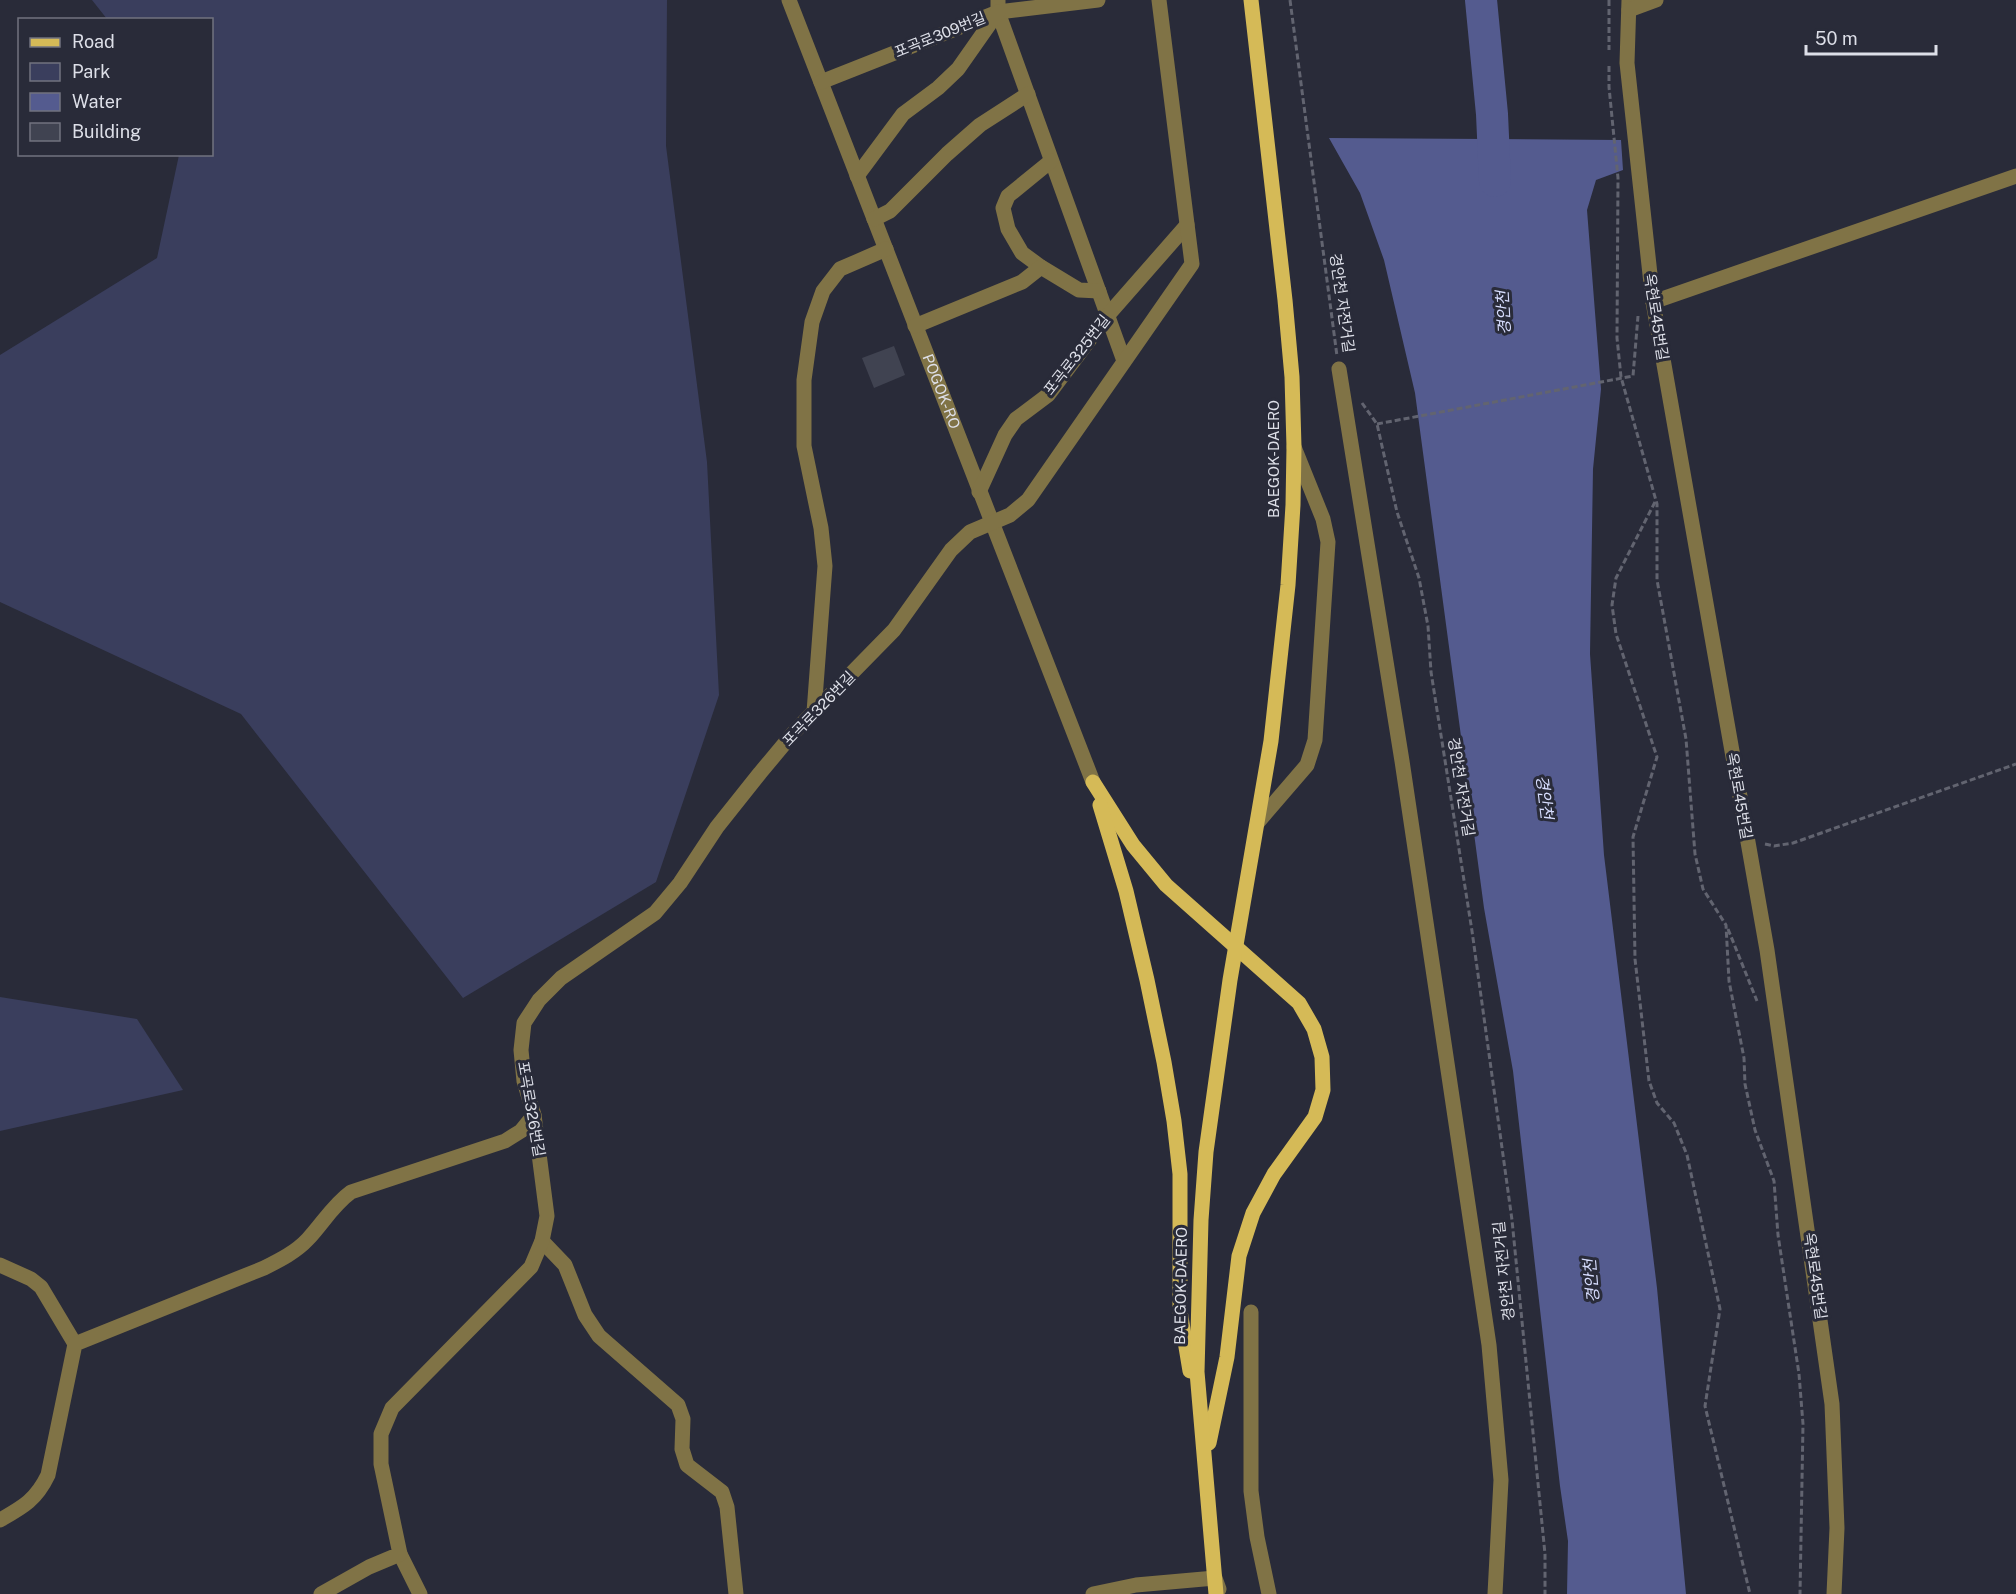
<svg xmlns="http://www.w3.org/2000/svg" width="2016" height="1594" viewBox="0 0 2016 1594" font-family="'Public Sans','Noto Sans KR',sans-serif">
  <style>
    .green { fill: #3a3e5d }
    .water { fill: #545b8f }
    .lines { fill: none; stroke-linecap: round; stroke-linejoin: round }
    .river { stroke: #545b8f; stroke-width: 32 }
    .building { fill: #404351 }
    .path { stroke: #626470; stroke-width: 3; stroke-dasharray: 6 3; stroke-linecap: butt }
    .minor { stroke: #807346; stroke-width: 15 }
    .major { stroke: #d5ba57; stroke-width: 15 }
    .labels { text-anchor: middle; stroke-width: 6; stroke-linejoin: round; paint-order: stroke }
    .street-label { font-size: 15px; fill: #dddfe8; stroke: #292b39 }
    .water-label { font-size: 16px; font-style: italic; fill: #d6dcfd; stroke: #292b39 }
  </style>
  <rect width="100%" height="100%" fill="#292b39"/>
  <g class="green">
    <path d="M92,0H667L666,146L707,462L719,695L656,882L463,998L241,714L0,602V355L157,258L179,155L212,154V20L107,19Z"/>
    <path d="M0,997L137,1019L183,1090L0,1131Z"/>
  </g>
  <path class="water" d="M1329,138L1621,140L1623,170L1596,180L1587,210L1601,389L1593,469L1590,654L1604,855L1657,1288L1686,1594H1567L1568,1541L1560,1486L1513,1071L1484,908L1415,393L1384,260L1360,193Z"/>
  <g class="lines">
    <path class="river" d="M1481,0L1492,114L1495,181"/>
  </g>
  <path class="building" d="M894,346L905,375L874,388L862,358Z"/>
  <g class="lines">
    <g class="path">
      <path d="M1290,0L1337,356"/>
      <path d="M1609,0V50"/>
      <path d="M1609,66V87L1618,178L1617,338L1621,377L1657,504V580L1686,739L1695,854L1703,889L1726,925L1729,981L1744,1058L1745,1084L1755,1130L1774,1181L1778,1235L1799,1374L1803,1424L1800,1594"/>
      <path d="M1362,403L1377,424L1397,512L1419,578L1428,626L1431,672L1472,931L1512,1220L1545,1554V1594"/>
      <path d="M1377,424L1633,376L1638,316"/>
      <path d="M1655,502L1616,578L1612,605L1616,634L1657,757L1633,837L1635,959L1649,1081L1657,1103L1674,1123L1687,1155L1720,1309L1705,1406L1750,1594"/>
      <path d="M1765,844L1774,846L1793,843L2016,764"/>
      <path d="M1728,929L1757,1001"/>
    </g>
    <g class="minor">
      <path id="s1" d="M789,0L1093,782"/>
      <path d="M998,0V12L1124,361"/>
      <path d="M1629,0L1627,63L1653,302L1767,950L1832,1404L1837,1528L1834,1594"/>
      <path d="M1629,10L1656,0"/>
      <path d="M821,82L998,12L1098,0"/>
      <path d="M1051,161L1008,196L1003,208L1008,229L1022,253L1041,267L1079,290L1099,291"/>
      <path d="M857,176L903,114L938,88L958,69L998,12"/>
      <path d="M874,219L890,211L947,154L980,125L1028,94"/>
      <path d="M1653,302L2016,176"/>
      <path d="M915,326L1022,282L1041,267"/>
      <path d="M1339,369L1402,761L1489,1345L1501,1480L1495,1594"/>
      <path d="M979,492L1005,435L1016,419L1048,395L1108,315L1187,225"/>
      <path d="M814,712L825,566L821,528L804,446V380L812,322L823,291L840,269L886,249"/>
      <path d="M1258,822L1307,765L1315,740L1328,542L1323,519L1294,447"/>
      <path d="M542,1241L565,1265L585,1315L599,1336L678,1405L683,1419L682,1449L687,1465L722,1492L727,1507L736,1594"/>
      <path d="M0,1265L31,1279L41,1287L75,1344"/>
      <path d="M1251,1312V1491L1257,1537L1269,1594"/>
      <path d="M0,1520C23,1507 36,1500 48,1475L75,1344L264,1268C280,1260 296,1252 308,1239C323,1223 333,1205 351,1192L505,1141L521,1131L534,1115"/>
      <path d="M400,1554L420,1594"/>
      <path d="M321,1594L369,1567L400,1554L381,1464V1434L392,1408L531,1267L542,1241L547,1216L534,1115L524,1081L521,1050L524,1023L539,1000L561,978L655,913L680,883L717,827L760,773L795,731L894,630L951,550L970,532L1010,515L1028,500L1192,264L1159,0"/>
      <path d="M1093,1594L1136,1585L1215,1578L1219,1589"/>
    </g>
    <g class="major">
      <path d="M1093,782L1133,845L1166,885L1299,1003L1314,1029L1322,1057L1323,1090L1315,1117L1274,1174L1253,1213L1239,1256L1227,1357L1209,1443"/>
      <path d="M1100,805L1126,891L1147,980L1164,1062L1174,1121L1180,1174V1311L1190,1371"/>
      <path d="M1216,1594L1197,1372L1201,1220L1206,1152L1230,980L1271,741L1288,585L1293,505L1294,447L1292,377L1285,300L1251,0"/>
    </g>
  </g>
  <g class="labels">
    <g class="street-label">
      <text transform="translate(940 35) rotate(-22)" y="5">포곡로309번길</text>
      <text transform="translate(1342 303) rotate(82)" y="5">경안천 자전거길</text>
      <text transform="translate(1656 317) rotate(81)" y="5">옥현로45번길</text>
      <text transform="translate(1077 355) rotate(-52)" y="5">포곡로325번길</text>
      <text dy="5" stroke="none"><textPath href="#s1" startOffset="420">POGOK-RO</textPath></text>
      <text transform="translate(1274 459) rotate(-90)" y="5">BAEGOK-DAERO</text>
      <text transform="translate(819 709) rotate(-46)" y="5">포곡로326번길</text>
      <text transform="translate(1461 787) rotate(81)" y="5">경안천 자전거길</text>
      <text transform="translate(1739 796) rotate(80)" y="5">옥현로45번길</text>
      <text transform="translate(531 1109) rotate(80)" y="5">포곡로326번길</text>
      <text transform="translate(1504 1271) rotate(-96)" y="5">경안천 자전거길</text>
      <text transform="translate(1815 1276) rotate(82)" y="5">옥현로45번길</text>
      <text transform="translate(1181 1286) rotate(-89)" y="5">BAEGOK-DAERO</text>
    </g>
    <g class="water-label">
      <text transform="translate(1503 313) rotate(-93)" y="6">경안천</text>
      <text transform="translate(1545 797) rotate(83)" y="6">경안천</text>
      <text transform="translate(1591 1281) rotate(-95)" y="6">경안천</text>
    </g>
  </g>
  <rect x="18" y="18" width="195" height="138" fill="#292b39" stroke="#71737f" stroke-width="1.5"/>
  <rect x="30" y="38" width="30" height="9" fill="#d5ba57" stroke="#71737f" stroke-width="1.5"/>
  <text x="72" y="48" font-size="18" fill="#dddfe8">Road</text>
  <rect x="30" y="63" width="30" height="18" fill="#3a3e5d" stroke="#71737f" stroke-width="1.5"/>
  <text x="72" y="78" font-size="18" fill="#dddfe8">Park</text>
  <rect x="30" y="93" width="30" height="18" fill="#545b8f" stroke="#71737f" stroke-width="1.5"/>
  <text x="72" y="108" font-size="18" fill="#dddfe8">Water</text>
  <rect x="30" y="123" width="30" height="18" fill="#404351" stroke="#71737f" stroke-width="1.5"/>
  <text x="72" y="138" font-size="18" fill="#dddfe8">Building</text>
  <path d="M1806 45v9h130v-9" fill="none" stroke="#dddfe8" stroke-width="3"/>
  <text x="1815" y="45" font-size="18" fill="#dddfe8" stroke="#292b39" stroke-width="4.5" paint-order="stroke">50 m</text>
</svg>
